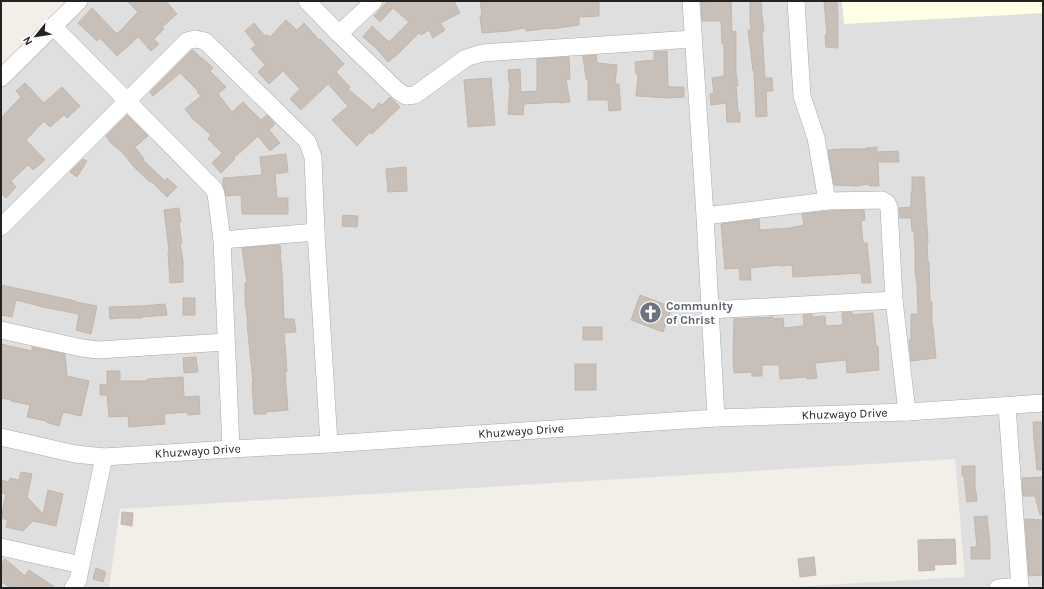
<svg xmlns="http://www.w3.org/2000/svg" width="1044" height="589" viewBox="0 0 1044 589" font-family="Karla,sans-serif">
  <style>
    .residential { fill: #e0dfdf }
    .education { fill: #ffffe5 }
    .building { fill: #c7bfb8; stroke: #c4b6ab }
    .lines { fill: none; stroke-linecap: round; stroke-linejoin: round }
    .minor-casing { stroke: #a9a9a9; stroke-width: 18 }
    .minor { stroke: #fff; stroke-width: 17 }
    .labels { text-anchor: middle; stroke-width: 4; stroke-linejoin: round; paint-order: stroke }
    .worship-label { font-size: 12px; font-weight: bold; fill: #5b616d; stroke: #fff; text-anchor: start }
    .street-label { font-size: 12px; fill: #222; stroke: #fff }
  </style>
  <rect width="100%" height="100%" fill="#f2efe9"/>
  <path class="residential" d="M68,1H1043V588H787L789,587L965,577L955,459L120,509L109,588H1V66Z"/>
  <path class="education" d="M842,1H1043V13L844,24Z"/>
  <g class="building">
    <path d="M127,1H166L177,14L162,27L164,29L154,39L159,44L151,51L138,37L117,56L100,38L97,41L78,23L92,8L116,33L117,32L118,33L138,12Z"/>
    <path d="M387,1H454L460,13L440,23L445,30L433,38L429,30L421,35L419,33L398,54L388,62L376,48L363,37L372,26L389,42L409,22L393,8L380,22L374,16L387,2Z"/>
    <path d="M480,1H599V16L579,17V25L550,29V28L526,31L525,28L508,31L482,33L480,16H482Z"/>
    <path d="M731,1L732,32L736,31V73L738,86H736L738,112H740V122H727L726,103L711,105L710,94L714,93L712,78L724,76V44H722L721,21H702L701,2Z"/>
    <path d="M761,1L762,15L764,31H762L765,78H772L773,91H766L767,116L756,117L754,71H753L748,30H751L750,19V2Z"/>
    <path d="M824,1H837L838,16V48L826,47L825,35H827Z"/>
    <path d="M286,20L297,30L304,23L319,40L320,39L344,64L336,72L350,87L348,89L373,110L379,103L382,105L390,97L400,107L372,134L370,132L357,146L332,120L348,106L328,84L301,110L290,99L300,89L283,71L269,84L258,72L265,65L251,49L256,45L245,31L254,23L265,36L267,35L270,37Z"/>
    <path d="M192,50H193L201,58V57L213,68L210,71L226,87L218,94L232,112L243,102L261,120L267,115L275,124L269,130L280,143L270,151L258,136L233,159H235L221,173L212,163L222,153L208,139L211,135L193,119L185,109L201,96L197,92L198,91L180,73L153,96L150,92Z"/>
    <path d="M667,51L668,87H684V97L669,98L636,96L638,74H636L635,62L654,60V52Z"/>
    <path d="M596,55L597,63L617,65L615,84H619L621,110L609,111L608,100H588V79H586L583,56Z"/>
    <path d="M569,57L570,79L566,80L570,102L560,103V102L524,104L523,115L508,114L510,83H509L508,70L520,69L521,92L537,91V59Z"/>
    <path d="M491,78L495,125L468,127L464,80Z"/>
    <path d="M25,83L44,103L62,87L80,106L67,118L64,115L50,127L44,121L26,140L45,160L33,170L28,165L11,181L16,187L6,198L1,193V118L21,97L16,91Z"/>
    <path d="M127,115L148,136L135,147L144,159L143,160L165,181L167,178L177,187L167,197L151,181L150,182L134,167L122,152L111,143L106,136Z"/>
    <path d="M877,147V152L898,151L899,162H878L879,186H869V184L856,186L834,185L828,150L842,149H866V148Z"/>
    <path d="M286,154L288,172L275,174L277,198H288V214H242L241,195L226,196L223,185V178L262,175L260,157Z"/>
    <path d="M83,159L87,161L77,177L70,172Z"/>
    <path d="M406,167L407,191L388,192L386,169Z"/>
    <path d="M912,177H924L928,243H927L928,262H929L930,302H932V327H933L936,358L911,361L909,340H911V314H918L917,284L915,270V249L914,231H912L911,218H900L899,208L911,207V192H912Z"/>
    <path d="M179,208L181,222L179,223L182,243H180L183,261V282L170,283L168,252L169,251L164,210Z"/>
    <path d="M864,210L865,220L861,221L863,243H867L871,283H862L861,273L793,277L792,265L780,266V265L750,268L751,280H740L739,268L725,269L721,224L759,219L760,230L790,228L804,225L802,214L828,211Z"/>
    <path d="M343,215L358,216L357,227L342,226Z"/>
    <path d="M280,245L281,253H280L282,272L284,319H294L296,332L284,333L287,372H285L288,410L266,412V414H254L252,382H253L247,324H248L245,301V283H247L242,248Z"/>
    <path d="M1,285L76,301V302L97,306L91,334L76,330L79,314L43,307L16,300L12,317L1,315Z"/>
    <path d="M640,295L672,307L663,332L631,320Z"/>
    <rect x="183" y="298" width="12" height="17"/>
    <path d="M165,304L167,315L142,317V318H120H121L110,319L109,307L142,306Z"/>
    <path d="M852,312V315L873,313L876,346H878L879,370L847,373L846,360L815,363L817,378L807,379V377L780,379L779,365H762V376H752V372L734,373L733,356L734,319L773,317V319L783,318L784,328L804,326L803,315L812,314V317L825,316L826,326L843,325L842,313Z"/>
    <rect x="583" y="327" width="19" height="13"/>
    <path d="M1,344L32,351V347L65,354L67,376L89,381L81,416L63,412L59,426L46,422V421L27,417L30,405L11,401V400L1,398Z"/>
    <path d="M196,357L198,372L184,373L183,358Z"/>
    <rect x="575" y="364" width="21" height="26"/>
    <path d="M107,371H120V381H147V379L183,377L184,397L199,396L200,414L188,415L187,412L164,414L165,424L129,427L128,416L109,417L107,395H100V384L107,385Z"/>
    <path d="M1033,422H1043V470H1037L1034,440Z"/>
    <path d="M962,466H975V491H976L977,501L967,502L964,476H962Z"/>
    <path d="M21,472L32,474L27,497L43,514L48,490L63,494L56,526L33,521L23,531L6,527L8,520L1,518L6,494L1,493V480L9,482L10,478L19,480Z"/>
    <path d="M1043,477V515H1040L1035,496H1023L1022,478Z"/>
    <path d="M122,512L133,513L132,526L121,524Z"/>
    <path d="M987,516L990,545V559H971V547H977L974,517Z"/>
    <path d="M1025,519L1043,520V575L1029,576Z"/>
    <path d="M955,539L956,564L934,565L935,570L919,571L918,540Z"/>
    <path d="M814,557L816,575L800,577L798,559Z"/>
    <path d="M5,559L25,576L29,570L56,588H10L1,581V564Z"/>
    <path d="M96,568L106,572L103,582L93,579Z"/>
  </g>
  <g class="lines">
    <defs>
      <g id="minor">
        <path d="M307,1L339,34L398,91L406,96L415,95L466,58L482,53L693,39"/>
        <path d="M691,1L705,216L716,418"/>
        <path d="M796,1L802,96L816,138L827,201"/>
        <path d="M53,26L214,189L216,194L222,240L231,449"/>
        <path d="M339,34L374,1"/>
        <path d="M1,78L79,1"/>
        <path d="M705,216L827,201L882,200L887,203L889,208L894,300L907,412"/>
        <path d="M1,227L187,41L195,39L205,41L307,141L313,157L316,232L329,444"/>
        <path d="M222,240L316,232"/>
        <path d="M710,310L894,300"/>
        <path d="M1,330L82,348L98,350L226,342"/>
        <path d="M1007,406L1020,588"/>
        <path id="s1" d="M1,437L75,454L104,457L231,449L329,444L716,418L907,412L1043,403"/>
        <path d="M1,547L81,565"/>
        <path d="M73,588L78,580L81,565L104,457"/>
        <path d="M998,588L1020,586"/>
      </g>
    </defs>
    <use href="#minor" class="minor-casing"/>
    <use href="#minor" class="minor"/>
  </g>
  <defs>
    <symbol id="church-disc" viewBox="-11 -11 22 22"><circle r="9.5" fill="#6b7280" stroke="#fff"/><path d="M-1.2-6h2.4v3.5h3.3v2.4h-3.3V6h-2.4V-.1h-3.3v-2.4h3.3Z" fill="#fff"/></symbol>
  </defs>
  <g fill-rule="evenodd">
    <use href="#church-disc" x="638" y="300" width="25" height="25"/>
  </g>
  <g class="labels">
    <g class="worship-label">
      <text x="666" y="310">Community<tspan x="666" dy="14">of Christ</tspan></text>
    </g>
    <g class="street-label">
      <text dy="4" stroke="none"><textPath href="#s1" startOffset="847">Khuzwayo Drive</textPath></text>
      <text dy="4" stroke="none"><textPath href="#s1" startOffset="523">Khuzwayo Drive</textPath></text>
      <text dy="4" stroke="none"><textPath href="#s1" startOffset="199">Khuzwayo Drive</textPath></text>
    </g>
  </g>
  <rect width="1044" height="589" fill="none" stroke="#222222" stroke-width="4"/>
  <g transform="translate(36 36) rotate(240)" stroke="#ffffff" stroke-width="3" paint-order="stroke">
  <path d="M0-3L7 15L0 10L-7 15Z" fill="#222222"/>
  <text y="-6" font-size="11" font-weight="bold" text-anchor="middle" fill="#222222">N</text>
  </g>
</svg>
